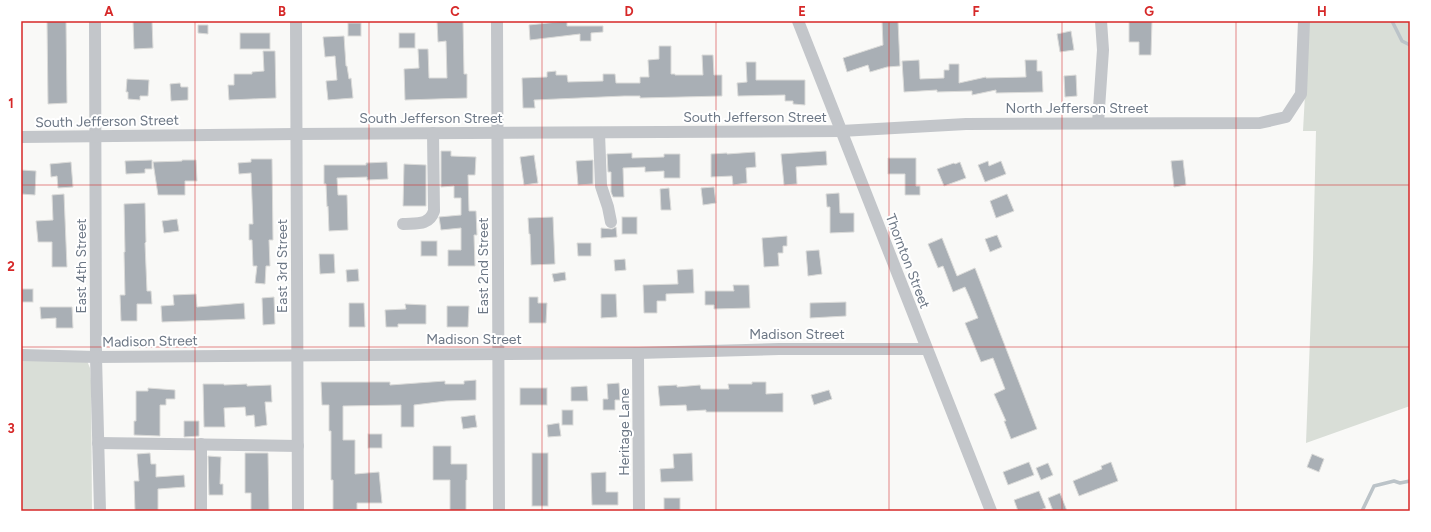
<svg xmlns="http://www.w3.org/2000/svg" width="1431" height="532" viewBox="0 0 1431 532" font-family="Figtree,sans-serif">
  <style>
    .green { fill: #d9ded7 }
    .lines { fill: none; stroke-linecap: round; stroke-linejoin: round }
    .stream { stroke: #bbc3c8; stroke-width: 3.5 }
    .building { fill: #a9afb5; stroke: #dbdbd9 }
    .minor { stroke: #c3c6ca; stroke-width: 12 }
    .grid { fill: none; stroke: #d62828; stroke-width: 1; stroke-opacity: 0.55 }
    .labels { text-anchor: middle; stroke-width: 4; stroke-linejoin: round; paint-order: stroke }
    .street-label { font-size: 14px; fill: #6c7785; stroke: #fff }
    .neatline { fill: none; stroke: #d62828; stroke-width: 1.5 }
    .grid-label { font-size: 13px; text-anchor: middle; font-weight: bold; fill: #d62828 }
  </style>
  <rect width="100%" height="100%" fill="#f9f9f7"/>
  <g class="green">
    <path d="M1309,21H1410V406L1306,443L1313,259L1316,131H1303Z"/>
    <path d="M21,360L87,361L90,368L91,381L92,511H21Z"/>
  </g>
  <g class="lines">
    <g class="stream">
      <path d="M1392,21L1402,41L1410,45"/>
      <path d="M1362,511L1374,486L1394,481L1400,483L1410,481"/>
    </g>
  </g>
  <g class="building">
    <path d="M47,21H66L67,103L48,104Z"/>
    <path d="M133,21H152L153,48L134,49Z"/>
    <path d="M437,21H463L464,74H467V98L405,100L404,69L419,68L418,49H428L429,78H447L446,41L438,42Z"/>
    <path d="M567,21V26H603V32L591,33V41H580V34L530,40L529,25Z"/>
    <path d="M882,21H898L900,66L887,67L870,72L868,65L847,72L843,58L883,45Z"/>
    <path d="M1129,21H1152L1151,55H1139V42H1129Z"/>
    <rect x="348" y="23" width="13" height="13"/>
    <path d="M198,25H208V34L198,33Z"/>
    <path d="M1071,31L1074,50L1060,52L1057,34Z"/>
    <rect x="240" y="33" width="30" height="16"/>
    <rect x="399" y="33" width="16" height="15"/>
    <path d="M344,36L346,66H347L349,79L351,78L353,98L328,100L326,81L337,80L335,56L325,57L323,37Z"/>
    <path d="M659,46H671V74H675V75H703L702,55H713L714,75H722V96L640,98V96H624L534,100L535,108H523L522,78L547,77V72L556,71V75H567L568,82L603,81V74H615L616,83H640V77H649L648,60L659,59Z"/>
    <path d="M263,51H275L276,98L229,100L228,85H234V74H252V72L264,71Z"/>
    <path d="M919,60L920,79L944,78V70H949V64H959V83L986,77V78L1026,77L1025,60H1037V71H1042L1043,92L996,93V90L972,95V91L937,92V90L904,92L902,61Z"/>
    <path d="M746,62H756V80H805V105L793,104V101H785V95L738,96L737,83L747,82Z"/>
    <path d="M1076,75L1077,96L1065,97L1064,76Z"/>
    <path d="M127,79L149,80L148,96H140V100L128,99V92H126Z"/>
    <path d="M180,83L181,87H188V100L171,101L170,84Z"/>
    <path d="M441,151H451V156L476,157L475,175H468L469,211H476L477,235H474L475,266H448V250H461V228L441,230L439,217L461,215V198H454V186L441,187Z"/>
    <path d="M826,151L827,165L796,167L797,184L784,185L781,154Z"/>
    <path d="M755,152L756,167L746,168L747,183L733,185L732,176L711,177V154L727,153V154Z"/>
    <path d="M632,153V158L664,157V154H680V178H664V171L645,172V167L623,168L624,197H613L611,192V172H608L607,154Z"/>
    <path d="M534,155L538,183L524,185L520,157Z"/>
    <path d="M888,158H916V186H920V195H905V174H888Z"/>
    <path d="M251,159H272L273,240H269L270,266H266L265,284L255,283L257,266H253L252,240H249V224H253L251,173L239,174L238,163L251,162Z"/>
    <path d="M152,160V169H145V173L126,174L125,161Z"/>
    <path d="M182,160H196L197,181H185V195H158L153,162L182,161Z"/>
    <path d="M593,160V184L578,185L576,161Z"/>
    <path d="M1183,160L1186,185L1174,187L1171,161Z"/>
    <path d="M988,161L989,166L1001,161L1006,174L985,182L978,165Z"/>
    <path d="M71,162L73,187L58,188L57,176L51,177L50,164Z"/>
    <path d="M387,162L388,179L367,180V177L337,178L338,195H347L348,230L329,231L328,206L327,207L326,184H324V165H366V163Z"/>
    <path d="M960,162L966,178L944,186L937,169L954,163L955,164Z"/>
    <path d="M404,164L426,165V206H403Z"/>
    <path d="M21,170L36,171L35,195L21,194Z"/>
    <path d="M714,187L716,203L703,205L701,188Z"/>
    <path d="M669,188L671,210H661L660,189Z"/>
    <path d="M839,193L840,213H854V232L830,233V207H827L826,194Z"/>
    <path d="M64,194L67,267H52V242H38L36,221L53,220L52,195Z"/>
    <path d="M1007,194L1014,211L996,218L990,201Z"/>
    <path d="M145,203L146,242L145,243L147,291H151L152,304H137V321H121L120,295H125L124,252H125L124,204Z"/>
    <path d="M553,217L555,264L531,265L530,234H529L528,218Z"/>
    <rect x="622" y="217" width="15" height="17"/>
    <path d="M177,219L179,231L164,233L162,221Z"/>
    <path d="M616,227L617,237L601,238V228L612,229Z"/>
    <path d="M997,235L1002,247L990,252L985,239Z"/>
    <path d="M787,236V246H783V253H778L779,266L764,267L762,238Z"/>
    <path d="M942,238L957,276L975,268L1037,429L1011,439L1004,421H1006L994,394L1005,389L993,358L981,362L965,323L978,318L969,296L965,287L953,292L943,266L938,268L928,244Z"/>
    <rect x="421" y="241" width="16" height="15"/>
    <path d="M577,243H591V256H578Z"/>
    <path d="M819,250L822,274L808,276L806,251Z"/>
    <path d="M319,254H334L335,273L320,274Z"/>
    <path d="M625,259L626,270L615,271L614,260Z"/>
    <path d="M358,269L359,281L347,282L346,270Z"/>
    <path d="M693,269L694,293L666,294V301H657V313H644L643,285L678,284L677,270Z"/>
    <path d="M565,272L566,280L554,282L552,274Z"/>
    <path d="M733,285H749L750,308L714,309V305H705V291H734Z"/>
    <rect x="21" y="289" width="12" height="13"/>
    <path d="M196,294L197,307L244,303L245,319L162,322L161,306L174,305L173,295Z"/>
    <path d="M601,294H616L617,317L601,318Z"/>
    <path d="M274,297L275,324L263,325L262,298Z"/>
    <path d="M529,297H538V303H547L546,323H529Z"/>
    <path d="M846,302V316L810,318V303Z"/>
    <path d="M349,303H364L365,327H349Z"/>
    <path d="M405,304L426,305V324H398V327H386L385,310L406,309Z"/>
    <path d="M447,306H469L468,327H447Z"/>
    <path d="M40,307H72L73,328H56V318L41,319Z"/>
    <path d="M476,380V400L446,401L414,405V427H401V405L343,406V440H355V474L379,472L382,503H357V510H333V480H331V431H329V405H322L321,382H390V385L445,381V384H464V381Z"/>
    <path d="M752,382H766V394L783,393V412H706V410L687,411L686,405L660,406L658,386L677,385V387L700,385L701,389H729L728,384H752Z"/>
    <path d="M619,383L620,400H615V410H603V399H608L607,384Z"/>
    <path d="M203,384H224V385L247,384V386L271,385L272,402H265L267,425L255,427L254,415L246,416L245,407L224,408L225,427H204Z"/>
    <path d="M587,386L588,401H571V387Z"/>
    <path d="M148,388L175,390V399H166V405H160V436L134,435V421H136V391H148Z"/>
    <rect x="520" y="388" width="27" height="17"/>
    <path d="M829,390L832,399L814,405L811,395Z"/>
    <rect x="562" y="410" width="11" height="15"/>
    <path d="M475,415L477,427L463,429L461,417Z"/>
    <path d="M184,421H199V436L184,437Z"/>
    <path d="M559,423L561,436L548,437L547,425Z"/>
    <rect x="368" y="434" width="14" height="14"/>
    <path d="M433,446H451V464H467V480H466V511H450V480H433Z"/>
    <path d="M150,453L151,464H156V477L184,475L185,487L158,489V511H135L134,481H139L137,454Z"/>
    <path d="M245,453H268L269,511H251V493H245Z"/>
    <rect x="532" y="453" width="16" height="53"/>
    <path d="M692,453L693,481L661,482L660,469L674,468L673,454Z"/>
    <path d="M1312,454L1324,459L1319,472L1307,467Z"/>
    <path d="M208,456L221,457L220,484H223V495H209Z"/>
    <path d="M1029,462L1034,475L1008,485L1003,472Z"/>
    <path d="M1111,462L1118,481L1079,496L1073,481L1102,469L1101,466Z"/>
    <path d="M1048,463L1053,475L1041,480L1036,468Z"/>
    <path d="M606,472V492H618V505H592L591,473Z"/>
    <path d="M1039,491L1046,508L1037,511H1018L1014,500Z"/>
    <path d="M1060,493L1067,511H1053L1048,498Z"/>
    <rect x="664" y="498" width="16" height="13"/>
  </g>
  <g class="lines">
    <g class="minor">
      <path d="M95,21L96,357L100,511"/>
      <path d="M296,21L298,511"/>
      <path d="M497,21L499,511"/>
      <path d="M798,21L991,511"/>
      <path d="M1098,123L1103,50L1101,21"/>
      <path d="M599,133L601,186L608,207L611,222"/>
      <path d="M21,137L296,134L841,131L966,124L1260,123L1286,117L1301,94L1304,21"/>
      <path d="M403,224C416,223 429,226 434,211L433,133"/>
      <path d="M638,353L639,511"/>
      <path d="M21,355L96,357L638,353L779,349H926"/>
      <path d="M98,443L298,446"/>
      <path d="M201,444V511"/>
    </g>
  </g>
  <path class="grid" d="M195,21V511M369,21V511M542,21V511M716,21V511M889,21V511M1062,21V511M1236,21V511M21,185H1410M21,347H1410"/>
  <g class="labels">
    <g class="street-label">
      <text x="1077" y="113">North Jefferson Street</text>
      <text x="755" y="122">South Jefferson Street</text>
      <text x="431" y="123">South Jefferson Street</text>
      <text transform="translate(107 121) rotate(-1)" y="5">South Jefferson Street</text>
      <text transform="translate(908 261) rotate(69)" y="5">Thornton Street</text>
      <text transform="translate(81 266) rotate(-90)" y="5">East 4th Street</text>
      <text transform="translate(282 266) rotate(-90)" y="5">East 3rd Street</text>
      <text transform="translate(483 266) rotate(-90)" y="5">East 2nd Street</text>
      <text x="797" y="339">Madison Street</text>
      <text x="474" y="344">Madison Street</text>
      <text transform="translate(150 341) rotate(-1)" y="5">Madison Street</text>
      <text transform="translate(624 432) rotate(-90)" y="5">Heritage Lane</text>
    </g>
  </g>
  <rect width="1431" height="532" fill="none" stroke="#ffffff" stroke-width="44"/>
  <rect x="22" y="22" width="1387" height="488" class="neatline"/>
  <g class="grid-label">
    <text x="109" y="16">A</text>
    <text x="282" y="16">B</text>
    <text x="455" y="16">C</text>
    <text x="629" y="16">D</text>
    <text x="802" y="16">E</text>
    <text x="976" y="16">F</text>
    <text x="1149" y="16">G</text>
    <text x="1322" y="16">H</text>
    <text x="11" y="108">1</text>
    <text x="11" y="271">2</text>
    <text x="11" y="433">3</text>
  </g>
</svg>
